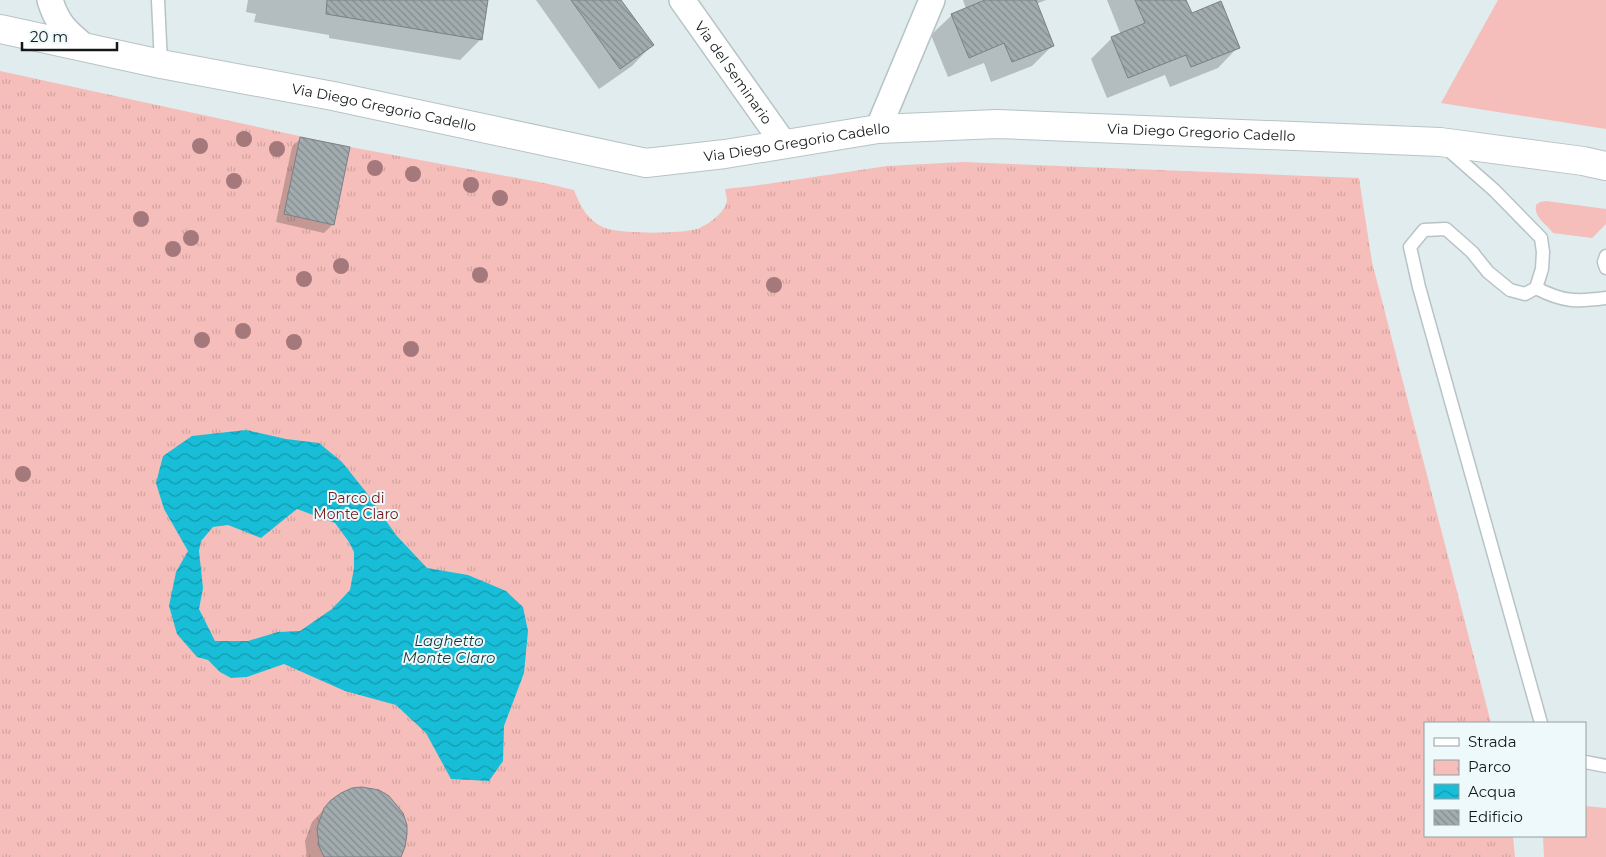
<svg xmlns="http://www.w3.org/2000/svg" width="1606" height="857" viewBox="0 0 1606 857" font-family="Montserrat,sans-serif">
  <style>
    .grass { fill: #f5beba }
    .park { fill: url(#park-tufts) }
    .water { fill: url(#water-waves); fill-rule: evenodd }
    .shadow { fill: #0003 }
    .building { fill: url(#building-back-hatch); stroke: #788284 }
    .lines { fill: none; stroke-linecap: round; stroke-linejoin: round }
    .lane-casing { stroke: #b8c3c6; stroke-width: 15 }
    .street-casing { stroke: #b8c3c6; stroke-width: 28 }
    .secondary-casing { stroke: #b8c3c6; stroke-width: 30 }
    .lane { stroke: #fff; stroke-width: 12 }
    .street { stroke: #fff; stroke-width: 25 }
    .secondary { stroke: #fff; stroke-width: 28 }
    .tree { fill: #a5787b }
    .labels { text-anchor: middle; stroke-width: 4; stroke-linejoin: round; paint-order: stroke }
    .street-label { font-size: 14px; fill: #141819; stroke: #edf9fb }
    .park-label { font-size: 14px; fill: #741a1d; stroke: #edf9fb }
    .water-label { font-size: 15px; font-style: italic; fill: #1e363b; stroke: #edf9fb }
  </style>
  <defs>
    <pattern id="park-tufts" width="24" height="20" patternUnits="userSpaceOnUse" patternTransform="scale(1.25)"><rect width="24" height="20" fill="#f5beba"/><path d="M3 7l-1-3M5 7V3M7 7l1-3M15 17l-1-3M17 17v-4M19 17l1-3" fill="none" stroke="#d1a39f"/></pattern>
    <pattern id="water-waves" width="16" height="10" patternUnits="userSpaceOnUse" patternTransform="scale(1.25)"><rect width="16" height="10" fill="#18bed8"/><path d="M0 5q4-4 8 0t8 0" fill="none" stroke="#1499ae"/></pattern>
    <pattern id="building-back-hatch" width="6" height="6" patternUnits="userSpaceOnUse" patternTransform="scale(1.25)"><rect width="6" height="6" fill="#a2acaf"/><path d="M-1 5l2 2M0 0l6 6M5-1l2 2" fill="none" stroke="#838b8e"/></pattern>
  </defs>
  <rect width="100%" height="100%" fill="#e0ecee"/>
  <g class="grass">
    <path d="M1498,0H1606V129L1441,103Z"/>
    <path d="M1546,201L1606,209V224L1592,238L1553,233C1546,223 1534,218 1536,205L1540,202Z"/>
    <path d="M1585,806L1606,808V857H1544L1543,836H1585Z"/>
  </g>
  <path class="park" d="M0,71L350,147L544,183L574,190C580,206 588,221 605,228C621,234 680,234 697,229C708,225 726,212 727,200C727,197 725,192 725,189L753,186L887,166L963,162L1359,178L1372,262L1491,723H1425V836H1513L1515,857H0Z"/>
  <path class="water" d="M246,430L286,439L319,443L342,462L366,492L396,535L427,568L468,575L506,591L523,607L528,631L524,673L504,726L503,761L489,781L451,779L426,733L396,705L345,691L284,664L247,677L231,678L220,672L208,660L197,657L177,634L169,606L176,572L188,551L164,509L156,483L163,456L192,436ZM297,509L335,523L349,542L354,552V568L350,590L332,609L300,631L278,632L248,641H215L199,609L203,588L199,551L201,541L213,527L228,525L261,538Z"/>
  <g class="shadow">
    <path d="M248,0H487L481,39L460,60L329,38V35L254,22L256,14L246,12Z"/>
    <path d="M536,0H620L652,45L632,66L599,89Z"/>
    <path d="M963,0H1046L1036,4L1053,45L1032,66L991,82L984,63L948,77L931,35L952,15L966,9Z"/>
    <path d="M1107,0H1185L1191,15L1238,47L1218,68L1170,87L1165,75L1107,98L1091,59L1112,38L1121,35Z"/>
    <path d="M301,138L333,224L324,233L276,222L292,147Z"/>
    <path d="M337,796L398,857H307L305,841L312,822Z"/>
  </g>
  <g class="building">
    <path d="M327,0H488L482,40L326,14Z"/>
    <path d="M571,0H621L654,45L620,69Z"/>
    <path d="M985,0H1036L1054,46L1012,62L1004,43L969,58L951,14Z"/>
    <path d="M1135,0H1186L1192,13L1221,1L1240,48L1191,67L1186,55L1128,78L1111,37L1145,23Z"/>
    <path d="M300,137L350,147L334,225L284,214Z"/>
    <path d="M362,787L379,790L389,796L403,813L407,825V834L405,847L401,857H324L319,846L317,828L324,808L331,800L341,793L352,788Z"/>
  </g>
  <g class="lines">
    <defs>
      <g id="lane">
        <path d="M158,0L161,64"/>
        <path d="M1445,147L1494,190L1541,238L1543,252L1542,269L1536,288L1525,294L1510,290L1488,272L1472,252L1446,229L1424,230L1410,247L1419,287L1541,723"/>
        <path d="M1606,256L1604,262L1606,268"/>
        <path d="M1536,288C1563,302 1577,302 1606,298"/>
        <path d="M1585,762L1606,766"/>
      </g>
      <g id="street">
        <path d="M50,0C57,24 67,32 85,47"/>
        <path id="s1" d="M682,0L784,144"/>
        <path d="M878,129L932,0"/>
      </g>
      <g id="secondary">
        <path id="s2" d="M0,29L161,64L333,96L646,163L725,154L878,129L997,124L1440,142L1583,161L1606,166"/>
      </g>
    </defs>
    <use href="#lane" class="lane-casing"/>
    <use href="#street" class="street-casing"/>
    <use href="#secondary" class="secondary-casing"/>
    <use href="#lane" class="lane"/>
    <use href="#street" class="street"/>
    <use href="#secondary" class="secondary"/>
  </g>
  <g class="tree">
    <circle cx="244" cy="139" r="8"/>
    <circle cx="200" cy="146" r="8"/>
    <circle cx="277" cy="149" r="8"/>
    <circle cx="375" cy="168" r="8"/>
    <circle cx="413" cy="174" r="8"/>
    <circle cx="234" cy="181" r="8"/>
    <circle cx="471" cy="185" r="8"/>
    <circle cx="500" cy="198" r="8"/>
    <circle cx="141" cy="219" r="8"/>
    <circle cx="191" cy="238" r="8"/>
    <circle cx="173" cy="249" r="8"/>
    <circle cx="341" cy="266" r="8"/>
    <circle cx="480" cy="275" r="8"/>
    <circle cx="304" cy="279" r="8"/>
    <circle cx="774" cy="285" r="8"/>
    <circle cx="243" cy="331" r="8"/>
    <circle cx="202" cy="340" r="8"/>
    <circle cx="294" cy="342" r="8"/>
    <circle cx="411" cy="349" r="8"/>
    <circle cx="23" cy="474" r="8"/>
  </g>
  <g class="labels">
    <g class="street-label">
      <text dy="5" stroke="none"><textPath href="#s1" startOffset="89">Via del Seminario</textPath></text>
      <text dy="5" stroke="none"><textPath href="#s2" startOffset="392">Via Diego Gregorio Cadello</textPath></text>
      <text dy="5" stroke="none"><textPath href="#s2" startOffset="1218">Via Diego Gregorio Cadello</textPath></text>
      <text dy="5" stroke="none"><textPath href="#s2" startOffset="812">Via Diego Gregorio Cadello</textPath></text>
    </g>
    <g class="park-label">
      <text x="356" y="503">Parco di<tspan x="356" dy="16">Monte Claro</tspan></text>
    </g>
    <g class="water-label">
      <text x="449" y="646">Laghetto<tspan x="449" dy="17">Monte Claro</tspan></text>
    </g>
  </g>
  <rect x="1424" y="722" width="162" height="115" fill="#edf9fb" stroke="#969fa1"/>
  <rect x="1434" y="738" width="25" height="8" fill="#ffffff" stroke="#969fa1"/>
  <text x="1468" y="747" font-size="15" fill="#141819">Strada</text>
  <rect x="1434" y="760" width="25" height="15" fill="url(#park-tufts)" stroke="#969fa1"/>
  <text x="1468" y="772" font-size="15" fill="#141819">Parco</text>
  <rect x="1434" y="784" width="25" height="15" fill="url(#water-waves)" stroke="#969fa1"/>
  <text x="1468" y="797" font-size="15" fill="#141819">Acqua</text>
  <rect x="1434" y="810" width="25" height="15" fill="url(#building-back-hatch)" stroke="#969fa1"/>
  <text x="1468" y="822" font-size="15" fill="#141819">Edificio</text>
  <path d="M22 42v8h95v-8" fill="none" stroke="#141819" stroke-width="2.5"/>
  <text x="30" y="42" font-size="15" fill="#141819" stroke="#edf9fb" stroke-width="4" paint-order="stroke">20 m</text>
</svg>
